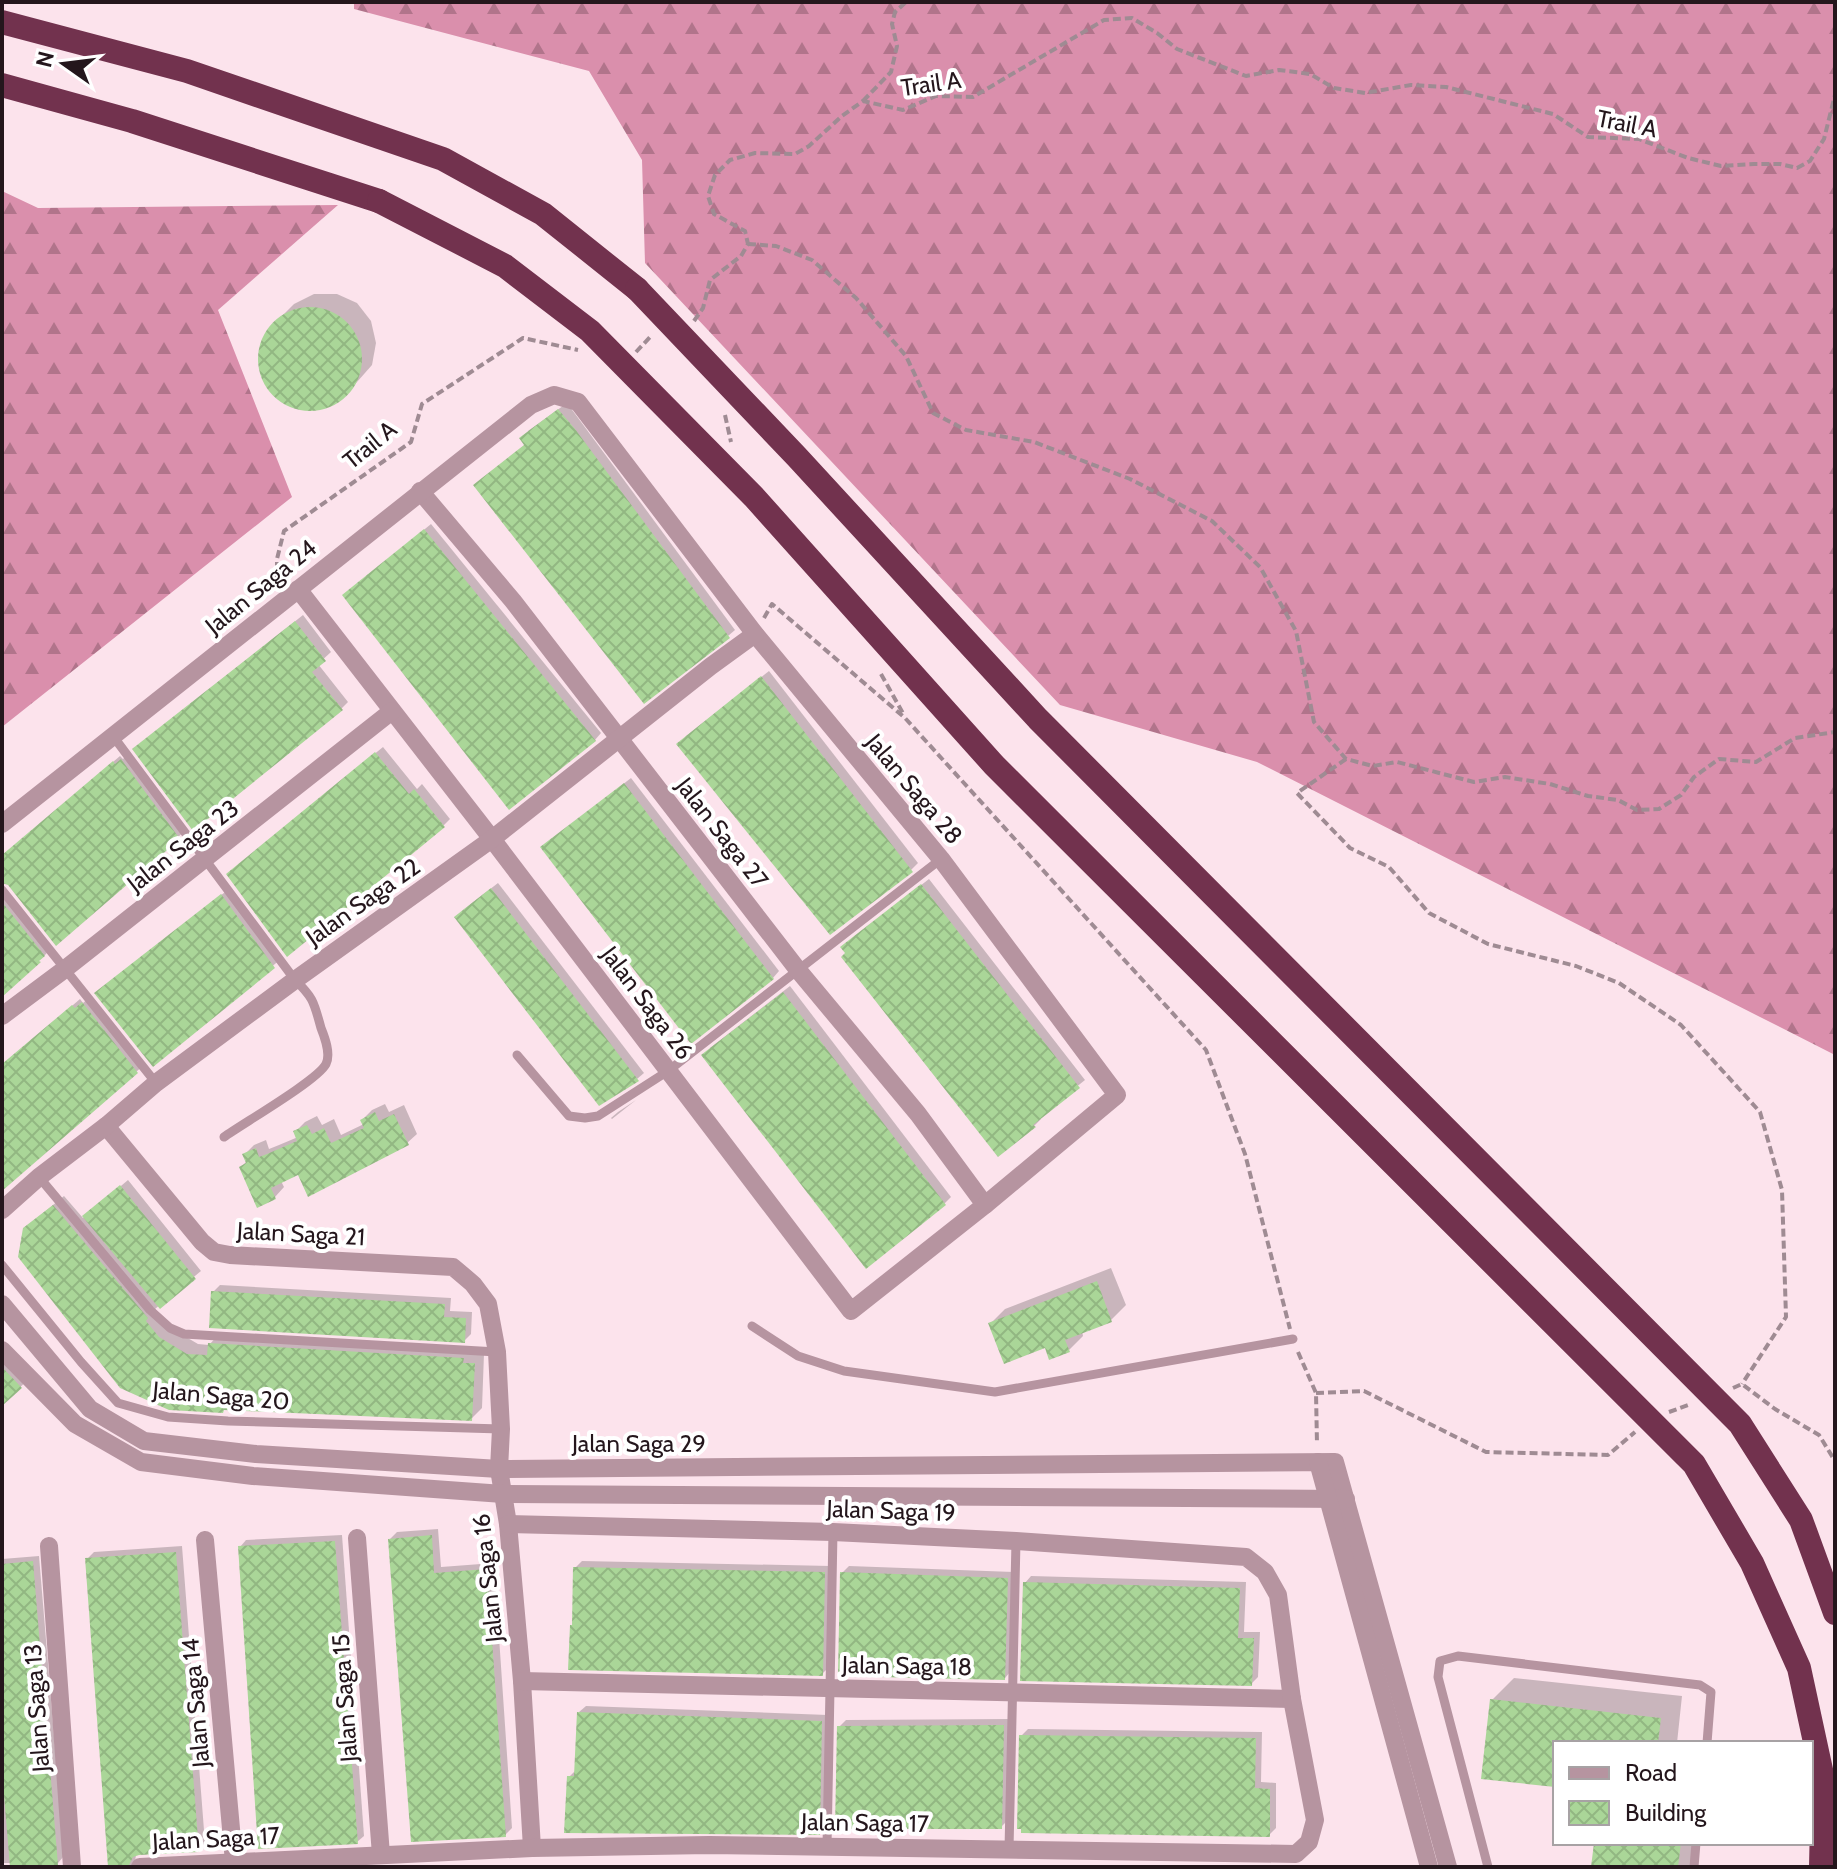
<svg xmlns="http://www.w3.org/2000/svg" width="1837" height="1869" viewBox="0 0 1837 1869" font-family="Cabin,sans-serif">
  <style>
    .forest { fill: url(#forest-firs) }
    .shadow { fill: #0003 }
    .building { fill: url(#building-cross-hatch) }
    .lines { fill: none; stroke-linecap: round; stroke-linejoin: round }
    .path { stroke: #9f8b93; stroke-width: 4; stroke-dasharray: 8 4; stroke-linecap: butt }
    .lane { stroke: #b694a0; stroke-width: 9 }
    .street { stroke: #b694a0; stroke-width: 18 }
    .highway { stroke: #72324e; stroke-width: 24 }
    .highway-bridge { stroke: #72324e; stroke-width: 24 }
    .labels { text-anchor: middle; stroke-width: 8; stroke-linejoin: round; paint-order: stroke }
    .street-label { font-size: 24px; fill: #24161c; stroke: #fff }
  </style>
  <defs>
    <pattern id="forest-firs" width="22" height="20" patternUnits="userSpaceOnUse" patternTransform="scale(2)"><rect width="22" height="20" fill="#da8fac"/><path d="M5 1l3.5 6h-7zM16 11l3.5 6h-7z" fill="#b1748b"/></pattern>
    <pattern id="building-cross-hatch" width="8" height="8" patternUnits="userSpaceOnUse" patternTransform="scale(2)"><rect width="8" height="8" fill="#aad698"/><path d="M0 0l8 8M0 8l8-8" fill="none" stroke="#92b782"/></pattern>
  </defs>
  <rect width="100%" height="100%" fill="#fce3ec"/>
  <g class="forest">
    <path d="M354,2H1835V1055L1257,762L1060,705L645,263L642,160L589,71L354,9Z"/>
    <path d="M2,191L38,208L338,205L218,310L292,497L2,727Z"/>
  </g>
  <g class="shadow">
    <path d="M314,294H337L357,303L371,321L376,343L372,365L342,399L322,409H299L279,399L264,382L259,360L264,338L278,320L294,304Z"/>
    <path d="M567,403L735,630L728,636L526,444L528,431Z"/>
    <path d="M431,524L601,733L595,740L352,589Z"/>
    <path d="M303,615L331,652L318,664L348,702L341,709L142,743Z"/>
    <path d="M769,671L918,863L911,870L685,737Z"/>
    <path d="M383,747L417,789L422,784L450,819L443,826L235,868Z"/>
    <path d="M128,754L186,830L57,943L9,884L2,881V857L120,756L123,759Z"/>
    <path d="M631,778L779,971L773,978L550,841Z"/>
    <path d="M929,879L1085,1080L1039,1117L1041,1119L1034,1126L998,1155L847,953L849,941Z"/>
    <path d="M498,883L644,1073L637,1079L463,910Z"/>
    <path d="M2,887L50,948L46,954L2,994Z"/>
    <path d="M229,889L281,959L153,1064L103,987Z"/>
    <path d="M790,986L951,1197L944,1204L710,1048Z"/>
    <path d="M90,997L144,1065L2,1188V1066L80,999L83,1003Z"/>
    <path d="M636,1100L612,1119L611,1118L618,1112Z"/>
    <path d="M385,1104L389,1112L404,1105L417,1134L407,1143L299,1173L281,1181L284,1187L275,1197L241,1167L247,1161L244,1155L254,1145L266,1140L269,1149L279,1145L298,1137L295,1132L305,1122L317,1116L322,1125L334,1119L341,1135L364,1124L362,1120L372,1110Z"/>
    <path d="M128,1180L201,1271L155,1309L169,1327L198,1344L209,1345L220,1333L484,1354L482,1408L471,1419L226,1408L37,1218L64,1196L83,1218Z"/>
    <path d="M1111,1268L1126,1305L1111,1320L1082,1331L1083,1336L1069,1350L990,1324L1005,1309Z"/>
    <path d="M220,1285L451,1298L450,1311L472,1312L471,1334L464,1341L213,1292Z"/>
    <path d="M2,1353L28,1380L7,1399L2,1392Z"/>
    <path d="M438,1529L441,1567L494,1563L512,1828L505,1835L390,1539L397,1532Z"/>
    <path d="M342,1535L364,1836L357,1842L240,1547L246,1540Z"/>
    <path d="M182,1546L205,1843L198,1850L136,1855L135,1862L130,1867H110L87,1559L94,1552Z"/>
    <path d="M39,1556L64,1856L58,1863H2V1559Z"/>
    <path d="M582,1561L831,1566L829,1667L822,1674L574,1624L575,1568Z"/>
    <path d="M849,1566L1014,1572L1011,1671L1005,1678L842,1573Z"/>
    <path d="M1031,1576L1246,1582L1244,1632H1260L1258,1677L1251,1684L1025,1583Z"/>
    <path d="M1514,1678L1682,1696L1677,1743H1555V1785L1492,1700Z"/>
    <path d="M586,1706L828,1715L826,1826L819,1833L569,1777L577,1769L579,1712Z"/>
    <path d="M1010,1719L1008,1820L1001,1827L839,1727L846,1720Z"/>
    <path d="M1028,1729L1262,1732L1261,1782L1276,1783V1828L1269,1835L1021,1736Z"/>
    <path d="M1596,1843H1699L1697,1867H1593Z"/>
  </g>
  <g class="building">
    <circle cx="310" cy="359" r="52"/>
    <path d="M558,409L575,429L730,638L644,704L473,485L524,445L519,438Z"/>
    <path d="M424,529L596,741L509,810L342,595Z"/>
    <path d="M295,621L326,661L312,672L343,710L193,831L132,749Z"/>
    <path d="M761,676L913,872L830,935L676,744Z"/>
    <path d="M375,752L409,794L414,789L445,827L287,957L226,874Z"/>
    <path d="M121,759L180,839L56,946L8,885L2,883V855L113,761L115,764Z"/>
    <path d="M624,783L774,979L691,1044L540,847Z"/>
    <path d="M921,884L1080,1088L1033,1125L1036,1127L998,1157L841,957L845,953L840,947Z"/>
    <path d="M491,888L639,1081L599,1106L454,917Z"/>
    <path d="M221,894L275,968L153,1067L94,993Z"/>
    <path d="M2,902L45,956L39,961L41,962L2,997Z"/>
    <path d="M783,992L946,1205L866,1269L701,1055Z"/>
    <path d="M82,1002L138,1073L2,1191V1064L72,1005L75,1008Z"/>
    <path d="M375,1112L379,1121L394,1114L409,1145L308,1197L298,1175L271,1188L276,1199L257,1208L239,1167L246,1163L242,1154L256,1148L259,1157L267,1154L297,1141L293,1131L307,1125L312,1134L324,1128L331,1143L364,1128L360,1120Z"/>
    <path d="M120,1185L196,1279L160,1309L82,1216Z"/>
    <path d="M53,1205L148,1318L146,1321L159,1337L187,1354L207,1355L208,1343L464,1358L463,1363H475L472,1421L224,1410L223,1413L169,1410L120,1388L18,1257L23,1228Z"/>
    <path d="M1097,1281L1112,1322L1065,1340L1070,1352L1049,1360L1045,1348L1004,1364L988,1323Z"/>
    <path d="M211,1291L445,1304L444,1317L466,1318L465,1343L209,1328Z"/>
    <path d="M2,1367L22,1388L2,1406Z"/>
    <path d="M432,1535L434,1573L487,1569L506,1837L411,1842L388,1539Z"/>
    <path d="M335,1541L358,1844L258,1849L238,1546Z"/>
    <path d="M176,1552L199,1852L139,1855L133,1857L128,1867H108L85,1558Z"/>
    <path d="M33,1561L58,1865L10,1867L2,1771V1564Z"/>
    <path d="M573,1567L825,1572L823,1676L568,1670L570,1625H572Z"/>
    <path d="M840,1572L1008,1578L1005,1680L838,1676Z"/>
    <path d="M1023,1582L1240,1588L1238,1638H1254L1252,1686L1020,1681Z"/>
    <path d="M1490,1699L1661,1718L1658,1743H1555V1787L1481,1779Z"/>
    <path d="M577,1712L822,1721L820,1835L564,1833L567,1776H574Z"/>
    <path d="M1004,1725L1002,1829H835L837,1726Z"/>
    <path d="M1019,1735L1256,1738L1255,1788L1270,1789V1837L1021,1833V1829H1017Z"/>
    <path d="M1594,1843H1681L1678,1867H1591Z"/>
  </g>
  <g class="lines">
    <g class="path">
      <path d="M863,101L891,72L897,46L892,24L895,12L906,2"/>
      <path d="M748,244L776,246L812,260L856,298L906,356L933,413L966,430L1034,442L1130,479L1212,521L1260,567L1296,631L1314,722L1346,759L1373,766L1397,762L1474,782L1505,777L1550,784L1588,796L1618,800L1637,810L1659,809L1681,795L1694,777L1719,759L1756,762L1795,738L1835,732"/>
      <path d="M694,321L703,308L710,280L741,256L748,244L745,231L714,214L708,196L715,175L730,160L755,153L795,154L809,146L842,116L863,101L903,110L936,96L973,97L1104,20L1132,18L1157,33L1177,49L1246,76L1279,70L1310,74L1334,88L1365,93L1411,85L1446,87L1553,114L1588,137L1639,139L1688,158L1721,166L1754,164H1780L1797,168L1810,161L1824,139L1835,95"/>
      <path d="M636,352L652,335"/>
      <path d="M725,415L731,442"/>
      <path d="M277,582V559L284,531L411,442L422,404L523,338L578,350"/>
      <path d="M764,618L772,604L905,718L1206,1050L1245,1154L1290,1329"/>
      <path d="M881,674L904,715"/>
      <path d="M1346,759L1297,793L1350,848L1389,867L1429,913L1488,944L1576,966L1619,983L1681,1025L1760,1112L1782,1190L1786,1317L1742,1384"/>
      <path d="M1298,1352L1316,1393L1317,1444"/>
      <path d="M1733,1388L1742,1384L1775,1409L1819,1435L1835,1461"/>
      <path d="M1316,1393L1364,1391L1486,1452L1608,1455L1635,1432"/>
      <path d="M1669,1412L1691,1404"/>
    </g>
    <g class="lane">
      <path d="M113,736L295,980C314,998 314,1003 321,1028C325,1038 331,1054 326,1064C318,1080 242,1124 224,1137"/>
      <path d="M2,890L156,1083"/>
      <path d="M517,1055L569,1116L585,1118L598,1116L668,1071L941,859"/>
      <path d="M39,1177L150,1310L170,1328L184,1334L497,1352"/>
      <path d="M2,1265L81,1362L118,1403L168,1417L228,1421L501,1429"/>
      <path d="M752,1326L798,1356L844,1371L995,1392L1293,1339"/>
      <path d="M827,1846L833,1532"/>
      <path d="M1009,1849L1016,1541"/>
      <path d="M1488,1867L1438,1677L1440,1661L1458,1656L1700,1685L1711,1692L1707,1743"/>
      <path d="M1694,1867L1696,1843"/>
    </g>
    <g class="street">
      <path d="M420,491L513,601L798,970L918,1114L985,1205"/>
      <path d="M2,824L531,405L554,395L578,402L755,634L941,859L1117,1095L985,1205L851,1311L492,839L298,589"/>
      <path d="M2,1016L65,969L392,711"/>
      <path d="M106,1126L202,1242L214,1252L230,1255L453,1267L473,1284L488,1304L497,1352L501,1429L499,1469L508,1524L522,1681L532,1848"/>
      <path d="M2,1210L39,1177L106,1126L156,1083L295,980L492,839L711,666L755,634"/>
      <path d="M2,1304L90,1409L144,1441L256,1454L499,1469L1335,1462L1448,1867"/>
      <path d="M2,1350L75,1424L141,1462L253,1476L503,1494L1346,1499"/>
      <path d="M1318,1462L1429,1867"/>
      <path d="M357,1538L381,1855"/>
      <path d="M205,1540L234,1862"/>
      <path d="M49,1546L72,1867"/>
      <path d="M522,1681L1292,1699"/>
      <path d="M140,1867L532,1848L709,1845L1296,1854L1309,1842L1315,1820L1292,1699L1278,1595L1265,1572L1246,1557L1016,1541L833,1532L508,1524"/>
    </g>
    <g class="highway">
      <path d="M2,22L187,71L443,159L543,214L637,289"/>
      <path d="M2,85L132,121L379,201"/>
    </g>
    <g class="highway-bridge">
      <path d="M379,201L505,266L590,331L754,497L994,765L1694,1464L1752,1563L1799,1668L1823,1779L1821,1867"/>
      <path d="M637,289L797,457L1038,719L1740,1424L1801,1520L1835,1613"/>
    </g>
  </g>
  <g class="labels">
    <g class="street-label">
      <text transform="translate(931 84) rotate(-8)" y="8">Trail A</text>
      <text transform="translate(1627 124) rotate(11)" y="8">Trail A</text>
      <text transform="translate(370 445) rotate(-39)" y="8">Trail A</text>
      <text transform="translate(261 587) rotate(-39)" y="8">Jalan Saga 24</text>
      <text transform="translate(914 789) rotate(50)" y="8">Jalan Saga 28</text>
      <text transform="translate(722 833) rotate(52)" y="8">Jalan Saga 27</text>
      <text transform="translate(183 846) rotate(-38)" y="8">Jalan Saga 23</text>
      <text transform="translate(363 902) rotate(-35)" y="8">Jalan Saga 22</text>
      <text transform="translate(647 1003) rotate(53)" y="8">Jalan Saga 26</text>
      <text transform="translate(301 1234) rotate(3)" y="8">Jalan Saga 21</text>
      <text transform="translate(221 1396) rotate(5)" y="8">Jalan Saga 20</text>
      <text x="639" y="1452">Jalan Saga 29</text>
      <text transform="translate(891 1511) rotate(2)" y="8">Jalan Saga 19</text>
      <text transform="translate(488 1578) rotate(-96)" y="8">Jalan Saga 16</text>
      <text transform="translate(907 1666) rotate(1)" y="8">Jalan Saga 18</text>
      <text transform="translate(345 1698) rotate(-94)" y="8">Jalan Saga 15</text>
      <text transform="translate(196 1703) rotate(-95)" y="8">Jalan Saga 14</text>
      <text transform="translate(37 1708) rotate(-94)" y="8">Jalan Saga 13</text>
      <text transform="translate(865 1823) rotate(1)" y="8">Jalan Saga 17</text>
      <text transform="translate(216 1839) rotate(-3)" y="8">Jalan Saga 17</text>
    </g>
  </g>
  <rect width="1837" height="1869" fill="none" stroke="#24161c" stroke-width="8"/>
  <rect x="1553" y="1741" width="260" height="104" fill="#ffffff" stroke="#a7a2a4" stroke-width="2"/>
  <rect x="1569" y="1767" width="40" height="12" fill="#b694a0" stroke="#a7a2a4" stroke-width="2"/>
  <text x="1625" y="1781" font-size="24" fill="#24161c">Road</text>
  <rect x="1569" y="1801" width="40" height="24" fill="url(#building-cross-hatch)" stroke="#a7a2a4" stroke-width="2"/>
  <text x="1625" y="1821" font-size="24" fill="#24161c">Building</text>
  <g transform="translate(64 64) rotate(284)" stroke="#ffffff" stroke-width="6" paint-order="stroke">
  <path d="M0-6L14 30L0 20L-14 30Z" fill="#24161c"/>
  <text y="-12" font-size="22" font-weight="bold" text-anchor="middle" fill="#24161c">N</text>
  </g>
</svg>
